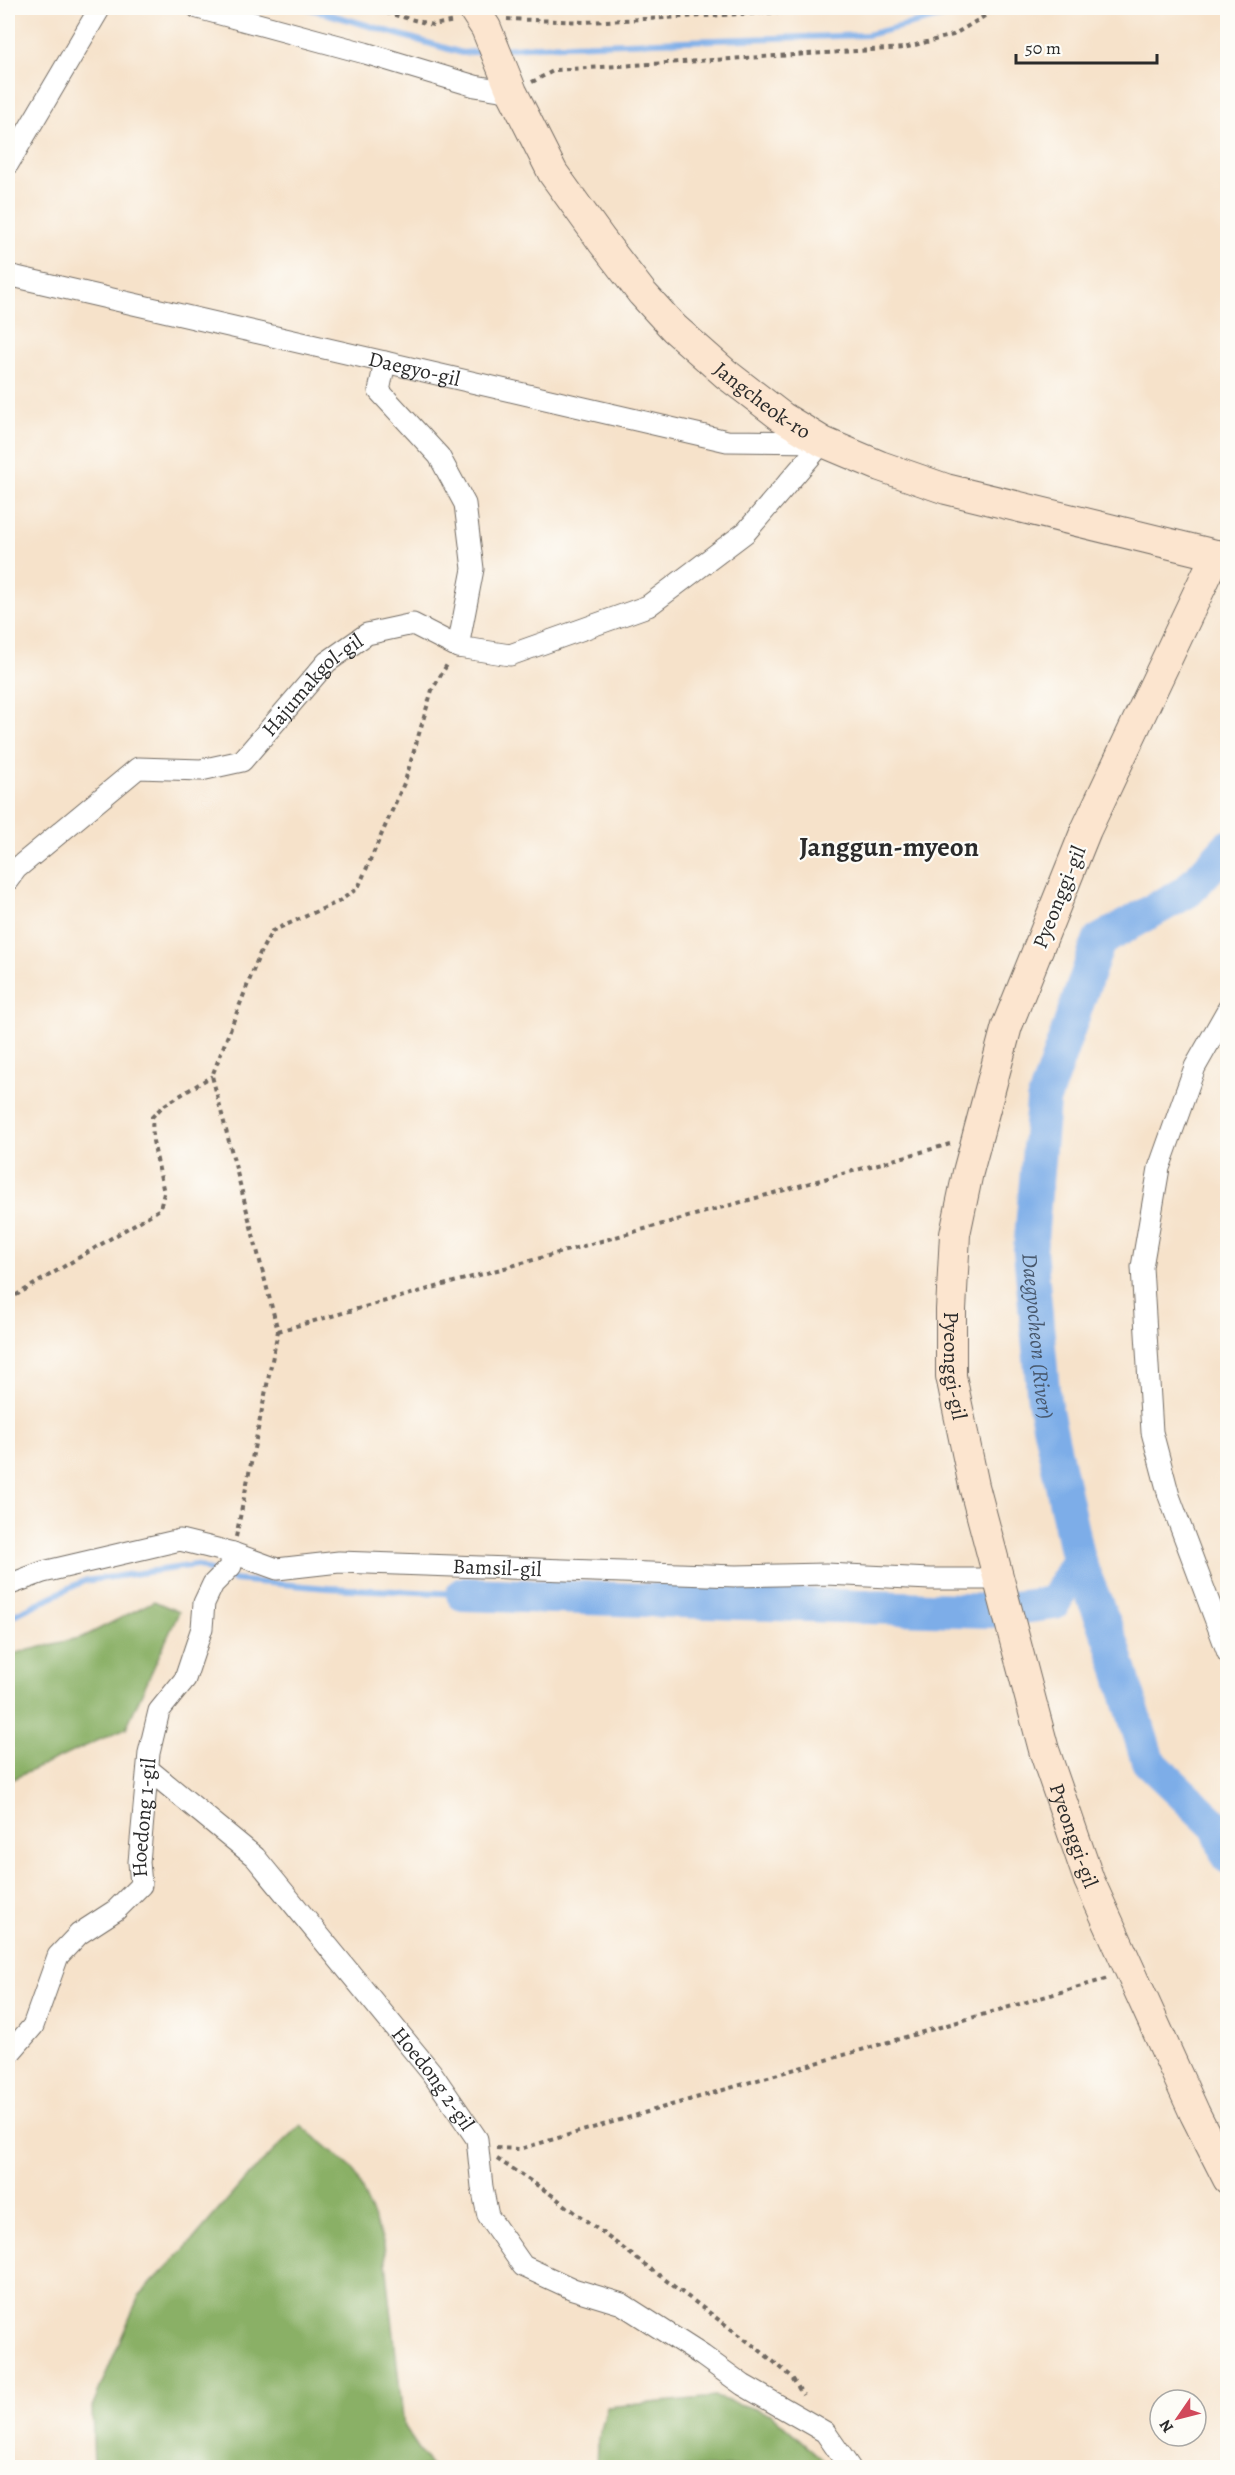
<svg xmlns="http://www.w3.org/2000/svg" width="1235" height="2475" viewBox="0 0 1235 2475" font-family="Alegreya,serif">
  <style>
    .forest { fill: #8ab066; stroke: #5a6e48; stroke-width: 1.5 }
    .lines { fill: none; stroke-linecap: round; stroke-linejoin: round }
    .stream { stroke: #7dade8; stroke-width: 6 }
    .river { stroke: #7dade8; stroke-width: 34 }
    .street-casing { stroke: #726b63; stroke-width: 23 }
    .secondary-casing { stroke: #726b63; stroke-width: 32 }
    .path { stroke: #726b63; stroke-width: 4; stroke-dasharray: 4.5 4.5; stroke-linecap: butt }
    .street { stroke: #fff; stroke-width: 21 }
    .secondary { stroke: #fce5cf; stroke-width: 30 }
    .labels { text-anchor: middle; stroke-width: 4.5; stroke-linejoin: round; paint-order: stroke }
    .street-label { font-size: 21px; fill: #2b2b2b; stroke: #fdfcf7 }
    .water-label { font-size: 22px; font-style: italic; fill: #48586d; stroke: #fdfcf7 }
    .district-label { font-size: 27px; font-weight: bold; fill: #2b2b2b; stroke: #fdfcf7 }
  </style>
  <rect width="100%" height="100%" fill="#fdfcf7"/>
  <filter id="ink" filterUnits="userSpaceOnUse"><feTurbulence type="fractalNoise" baseFrequency=".0167" numOctaves="2"/><feDisplacementMap in="SourceGraphic" scale="12" xChannelSelector="R" yChannelSelector="G"/><feConvolveMatrix kernelMatrix="1 2 1 2 8 2 1 2 1" color-interpolation-filters="sRGB"/></filter>
  <filter id="wash" filterUnits="userSpaceOnUse"><feTurbulence type="fractalNoise" baseFrequency=".008" numOctaves="4" result="noise"/><feDisplacementMap in="SourceGraphic" scale="24" xChannelSelector="R" yChannelSelector="G"/><feGaussianBlur stdDeviation="1.35" result="paint"/><feColorMatrix in="noise" values="0 0 0 0 0 0 0 0 0 0 0 0 0 0 0 0 0 1.4 0 .05"/><feComposite in="paint" operator="in"/></filter>
  <g filter="url(#wash)">
    <rect width="100%" height="100%" fill="#f6e2ca"/>
    <g class="forest">
      <path d="M154,1601L179,1612L126,1728L8,1781V1655L83,1637Z"/>
      <path d="M301,2125L354,2170L384,2244L404,2427L431,2467H94L92,2407L139,2296L191,2242L248,2176Z"/>
      <path d="M715,2397L771,2414L831,2467H596L597,2445L607,2407Z"/>
    </g>
    <g class="lines">
      <g class="stream">
        <path d="M308,8L462,53L486,51"/>
        <path d="M502,49L537,46L867,35L947,15L958,8"/>
        <path d="M227,1577L234,1580L328,1588L463,1594"/>
        <path d="M8,1618L84,1581L196,1565L218,1574"/>
      </g>
      <g class="river">
        <path id="s1" d="M1228,847L1188,891L1099,941L1043,1102L1030,1251L1044,1401L1078,1560L1111,1640L1148,1761L1217,1827L1228,1857"/>
        <path d="M463,1594L991,1611L1054,1603L1078,1560"/>
      </g>
    </g>
  </g>
  <g filter="url(#ink)">
    <g class="lines">
      <defs>
        <g id="street">
          <path d="M198,8L365,53L475,86L512,92"/>
          <path d="M8,164L100,8"/>
          <path id="s2" d="M8,275L727,441L823,442"/>
          <path d="M458,647L510,655L648,606L746,532L823,442"/>
          <path id="s3" d="M8,880L16,869L138,768L201,770L242,761L327,662L367,634L413,624L458,647L473,569L465,504L439,456L379,391L385,362"/>
          <path d="M1228,1009L1195,1067L1159,1168L1142,1267L1152,1432L1169,1496L1228,1653"/>
          <path id="s4" d="M8,1585L43,1572L180,1540L233,1553L277,1569L339,1562L736,1576L826,1574L930,1579H997"/>
          <path id="s5" d="M148,1769L255,1857L431,2072L477,2139L482,2187L488,2216L523,2266L573,2289L622,2304L703,2356L743,2385L825,2432L850,2468"/>
          <path id="s6" d="M8,2055L33,2026L58,1956L79,1934L116,1910L141,1885L139,1862L149,1753L159,1711L185,1679L202,1628L204,1603L213,1584L231,1566L233,1553"/>
        </g>
        <g id="secondary">
          <path id="s7" d="M473,8L486,28L512,92L553,173L602,241L642,293L674,328L726,374L782,417L823,442L880,466L946,489L1228,558"/>
          <path id="s8" d="M1216,555L1086,830L1007,1026L968,1172L955,1234L951,1310V1376L974,1486L1044,1750L1089,1880L1195,2114L1228,2179"/>
        </g>
      </defs>
      <use href="#street" class="street-casing"/>
      <use href="#secondary" class="secondary-casing"/>
      <g class="path">
        <path d="M368,8L433,25L455,21"/>
        <path d="M507,19L585,22L861,8"/>
        <path d="M532,82L555,70L904,48L953,35L998,8"/>
        <path d="M8,1300L160,1209L164,1193L153,1141L152,1117L163,1106L212,1076"/>
        <path d="M278,1331L950,1144"/>
        <path d="M236,1537L278,1331L212,1076L260,953L272,931L338,902L358,888L405,781L432,690L448,663"/>
        <path d="M496,2148L520,2149L1109,1978"/>
        <path d="M497,2159L549,2193L758,2349L791,2376L803,2395"/>
      </g>
      <use href="#street" class="street"/>
      <use href="#secondary" class="secondary"/>
    </g>
  </g>
  <g class="labels">
    <g class="street-label">
      <text dy="7" stroke="none"><textPath href="#s2" startOffset="417">Daegyo-gil</textPath></text>
      <text dy="7" stroke="none"><textPath href="#s7" startOffset="495">Jangcheok-ro</textPath></text>
      <text dy="7" stroke="none"><textPath href="#s3" startOffset="381">Hajumakgol-gil</textPath></text>
      <text transform="translate(1059 897) rotate(-68)" y="7">Pyeonggi-gil</text>
      <text dy="7" stroke="none"><textPath href="#s8" startOffset="862">Pyeonggi-gil</textPath></text>
      <text dy="7" stroke="none"><textPath href="#s4" startOffset="500">Bamsil-gil</textPath></text>
      <text dy="7" stroke="none"><textPath href="#s6" startOffset="290">Hoedong 1-gil</textPath></text>
      <text dy="7" stroke="none"><textPath href="#s8" startOffset="1348">Pyeonggi-gil</textPath></text>
      <text dy="7" stroke="none"><textPath href="#s5" startOffset="423">Hoedong 2-gil</textPath></text>
    </g>
    <g class="water-label">
      <text dy="8" stroke="none"><textPath href="#s1" startOffset="567">Daegyocheon (River)</textPath></text>
    </g>
    <g class="district-label">
      <text x="889" y="856">Janggun-myeon</text>
    </g>
  </g>
  <rect width="1235" height="2475" fill="none" stroke="#fdfcf7" stroke-width="30"/>
  <g transform="translate(1178 2418) rotate(235)"><circle r="28" fill="#fdfcf7" stroke="#a9a8a5" stroke-width="1.5"/>
  <path d="M0-4.5L10 22L0 15L-10 22Z" fill="#d1495b"/>
  <text y="-9" font-size="16" font-weight="bold" text-anchor="middle" fill="#2b2b2b">N</text>
  </g>
  <path d="M1016 54v9h141v-9" fill="none" stroke="#2b2b2b" stroke-width="3"/>
  <text x="1025" y="54" font-size="18" fill="#2b2b2b" stroke="#fdfcf7" stroke-width="4.5" paint-order="stroke">50 m</text>
</svg>
